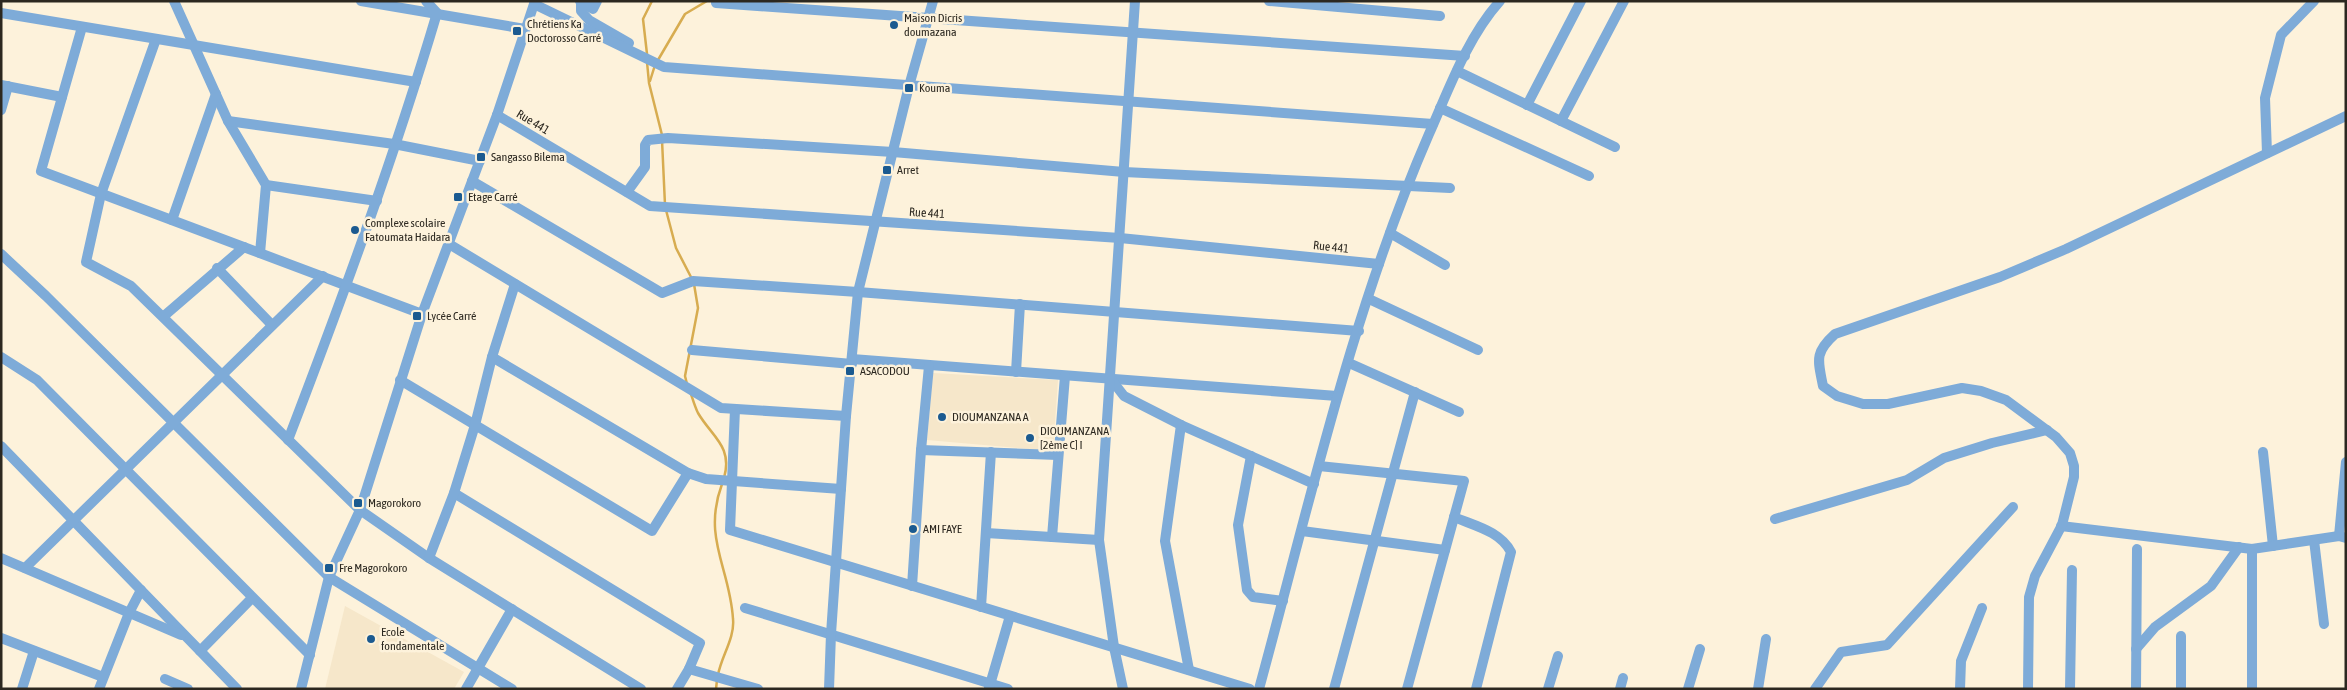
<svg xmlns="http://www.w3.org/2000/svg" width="2347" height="690" viewBox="0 0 2347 690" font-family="'Asap Condensed',sans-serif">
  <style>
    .built { fill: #f6e7ca }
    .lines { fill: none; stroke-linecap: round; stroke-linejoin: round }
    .stream { stroke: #d7ac50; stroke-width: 2.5 }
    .street { stroke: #7eabd8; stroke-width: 10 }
    .poi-dot { fill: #1b5a90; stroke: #fdf2db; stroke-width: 2 }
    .labels { text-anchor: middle; stroke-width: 5; stroke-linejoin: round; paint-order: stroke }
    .poi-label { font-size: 12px; fill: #2c2820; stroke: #fdf2db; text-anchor: start }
    .street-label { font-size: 12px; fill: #2c2820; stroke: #fdf2db }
  </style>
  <rect width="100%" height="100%" fill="#fdf2db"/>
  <g class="built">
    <path d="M933,373L1058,380L1053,451L927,440Z"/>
    <path d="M345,606L464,672L454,689H325Z"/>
  </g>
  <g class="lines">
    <g class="stream">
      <path d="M647,54L643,19L652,1"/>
      <path d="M658,60L685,14L707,1"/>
      <path d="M647,62L649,83L662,135"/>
      <path d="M650,81L655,65"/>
      <path d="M662,140L665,205"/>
      <path d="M666,210L676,248L692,279"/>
      <path d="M687,384L685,376L698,308L694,284"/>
      <path d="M691,394C693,400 695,407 698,413C712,437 733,446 724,478"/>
      <path d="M718,675C721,657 735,638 733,619C730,568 702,538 722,484"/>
      <path d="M716,689L717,680"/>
    </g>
    <g class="street">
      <path d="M174,1L228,121L266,185L260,253"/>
      <path d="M361,1L525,29"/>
      <path d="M580,1L593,9L597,1"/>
      <path d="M717,1L716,3L1465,56"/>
      <path d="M1269,1L1440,16"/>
      <path d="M581,2V11L589,20L629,43"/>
      <path d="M534,4L664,67L1433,124"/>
      <path d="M1,13L416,82"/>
      <path d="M82,27L41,171L422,314"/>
      <path d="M156,39L101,194L86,262L131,286L360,510L429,558L641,689"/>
      <path d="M1457,71L1615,147"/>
      <path d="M1,85L62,97"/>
      <path d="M1527,105L1581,1"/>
      <path d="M1440,108L1589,176"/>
      <path d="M1,110L8,86"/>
      <path d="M497,115L650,206L1120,238L1379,264"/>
      <path d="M228,121L394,144L480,161"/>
      <path d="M1561,121L1624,1"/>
      <path d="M2267,153L2265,98L2281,35L2314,1"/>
      <path d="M472,181L662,293L693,281L858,292L1359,331"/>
      <path d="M266,185L377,201"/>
      <path d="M627,192L645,167V145L648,140L668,138L893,152L1124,172L1450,188"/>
      <path d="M172,220L216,94"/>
      <path d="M1390,233L1445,265"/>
      <path d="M449,244L721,408L846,416"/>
      <path d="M1,254L46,296L329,577L512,689"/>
      <path d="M217,268L271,324"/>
      <path d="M1369,299L1478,350"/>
      <path d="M164,316L244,247"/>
      <path d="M692,350L852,364"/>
      <path d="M1,357L37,380L310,655"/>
      <path d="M492,357L688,473L706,479L841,489"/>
      <path d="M852,359L1337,396"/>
      <path d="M1349,363L1459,412"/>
      <path d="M1016,372L1020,304"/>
      <path d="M1110,378L1124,396L1181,425L1314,484"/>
      <path d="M400,380L652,531L688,473"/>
      <path d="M735,409L730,530L1250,689"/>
      <path d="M1181,425L1165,541L1189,670"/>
      <path d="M288,440C342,299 394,158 437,13L426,1"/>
      <path d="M1,446L237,689"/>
      <path d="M921,450L1058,455"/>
      <path d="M2263,452L2273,546"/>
      <path d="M1251,456L1238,525L1247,590L1253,597L1283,601"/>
      <path d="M1319,466L1464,481L1407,689"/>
      <path d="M454,493L700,643L689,669L677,689"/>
      <path d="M1454,517C1475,526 1500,531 1511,552L1476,689"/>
      <path d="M1775,519L1907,480L1944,458L1992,443L2047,430"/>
      <path d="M2061,526L2252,549L2339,536L2346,538"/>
      <path d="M1302,531L1445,550"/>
      <path d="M986,533L1099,540"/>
      <path d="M2339,536L2346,462"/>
      <path d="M1052,537L1065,376"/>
      <path d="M2314,540L2324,624"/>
      <path d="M1,558L181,635"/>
      <path d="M429,558L454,493L475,425L492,357L515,284"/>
      <path d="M25,568L323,276"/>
      <path d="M912,586L921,450L929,366"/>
      <path d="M981,607L991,452"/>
      <path d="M745,608L1008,689"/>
      <path d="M2181,636V689"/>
      <path d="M1,638L103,677"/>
      <path d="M2136,649L2155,627L2211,586L2239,547"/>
      <path d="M200,651L252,598"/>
      <path d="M689,669L758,689"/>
      <path d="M165,679L188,689"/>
      <path d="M989,688L1010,616"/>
      <path d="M22,689L34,651"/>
      <path d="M99,689L129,613L141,590"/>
      <path d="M301,689L329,577L360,510L422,314L497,115L535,1"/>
      <path d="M466,689L512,609"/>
      <path d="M829,689L831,634L846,416L858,292L909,86L933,1"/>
      <path d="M1123,689L1114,647L1099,540L1135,1"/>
      <path d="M1259,689C1310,502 1352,311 1429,134C1449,89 1467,38 1500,1"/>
      <path d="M1334,689L1415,392"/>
      <path d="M1548,689L1558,656"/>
      <path d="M1620,689L1623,678"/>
      <path d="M1688,689L1700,649"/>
      <path d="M1758,689L1766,639"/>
      <path d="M1815,689L1841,652L1887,645L2013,507"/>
      <path d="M1960,689L1961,661L1982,608"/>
      <path d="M2028,689L2029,597L2035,576L2062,525L2074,477V466L2070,453L2056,437L2006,400L1981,391L1962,388L1888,404H1863L1837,396L1823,386C1818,360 1814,353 1835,334L2000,277L2066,249L2346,116"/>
      <path d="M2070,689L2072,570"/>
      <path d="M2136,689L2137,549"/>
      <path d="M2252,689V549"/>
    </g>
  </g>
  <g class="poi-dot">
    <circle cx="894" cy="25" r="5"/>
    <rect x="512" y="26" width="10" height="10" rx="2.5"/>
    <rect x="904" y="83" width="10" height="10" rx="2.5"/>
    <rect x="476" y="152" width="10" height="10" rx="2.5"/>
    <rect x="882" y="165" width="10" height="10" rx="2.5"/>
    <rect x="453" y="192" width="10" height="10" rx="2.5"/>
    <circle cx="355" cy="230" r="5"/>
    <rect x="412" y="311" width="10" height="10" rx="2.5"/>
    <rect x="845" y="366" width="10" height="10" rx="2.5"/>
    <circle cx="942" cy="417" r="5"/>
    <circle cx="1030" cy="438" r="5"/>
    <rect x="353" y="498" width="10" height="10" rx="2.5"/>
    <circle cx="913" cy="529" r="5"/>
    <rect x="324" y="563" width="10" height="10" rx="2.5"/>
    <circle cx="371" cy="639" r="5"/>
  </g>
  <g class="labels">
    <g class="poi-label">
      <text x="904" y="22">Maison Dicris<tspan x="904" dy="14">doumazana</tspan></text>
      <text x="527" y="28">Chrétiens Ka<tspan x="527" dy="14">Doctorosso Carré</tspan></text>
      <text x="919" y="92">Kouma</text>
      <text x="491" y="161">Sangasso Bilema</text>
      <text x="897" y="174">Arret</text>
      <text x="468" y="201">Etage Carré</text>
      <text x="365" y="227">Complexe scolaire<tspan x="365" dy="14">Fatoumata Haidara</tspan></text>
      <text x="427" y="320">Lycée Carré</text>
      <text x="860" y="375">ASACODOU</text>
      <text x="952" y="421">DIOUMANZANA A</text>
      <text x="1040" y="435">DIOUMANZANA<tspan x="1040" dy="14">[2ème C] I</tspan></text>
      <text x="368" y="507">Magorokoro</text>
      <text x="923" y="533">AMI FAYE</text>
      <text x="339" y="572">Fre Magorokoro</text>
      <text x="381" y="636">Ecole<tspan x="381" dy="14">fondamentale</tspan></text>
    </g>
    <g class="street-label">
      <text transform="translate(533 122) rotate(31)" y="4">Rue 441</text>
      <text transform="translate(927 213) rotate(4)" y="4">Rue 441</text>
      <text transform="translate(1331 247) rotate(6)" y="4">Rue 441</text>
    </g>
  </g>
  <rect width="2347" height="690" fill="none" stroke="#2c2820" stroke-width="5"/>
</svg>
